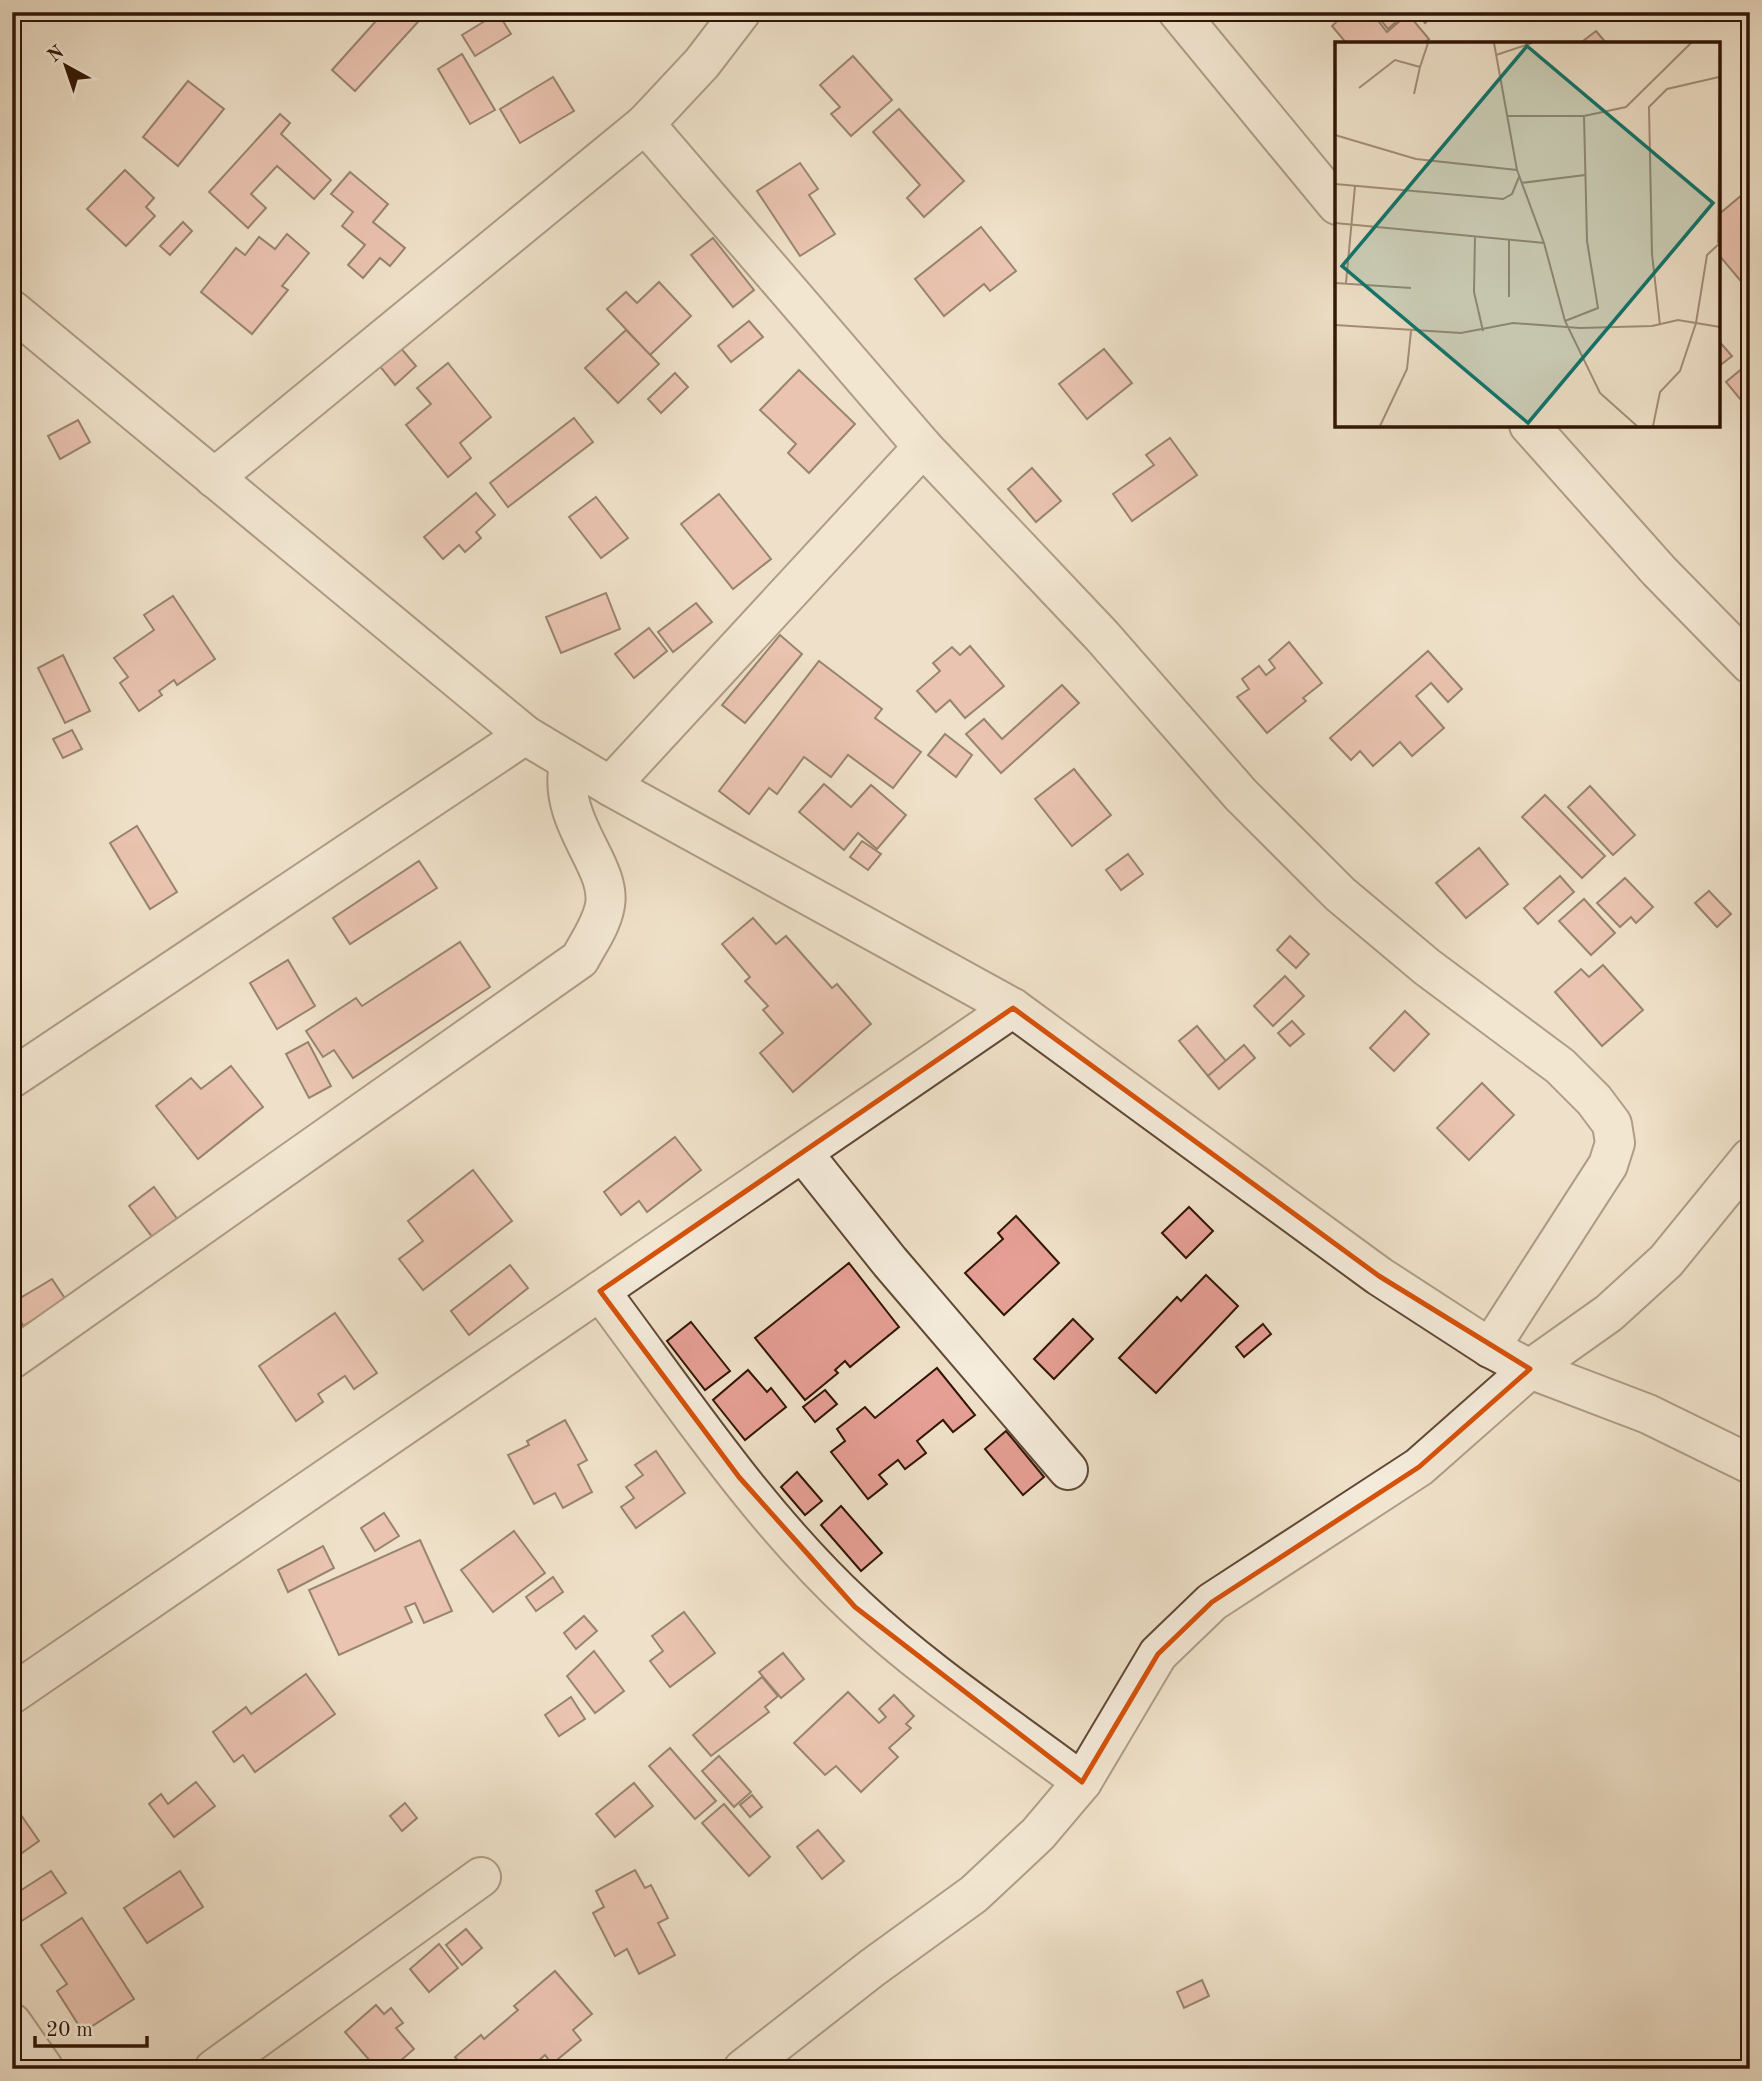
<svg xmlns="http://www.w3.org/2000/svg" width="1762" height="2081" viewBox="0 0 1762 2081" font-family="'Old Standard TT',serif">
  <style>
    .building { fill: #e69f95; stroke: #301504; stroke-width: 2 }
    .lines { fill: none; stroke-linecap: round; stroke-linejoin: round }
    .minor-casing { stroke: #604835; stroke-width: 42 }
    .minor { stroke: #f5ecdc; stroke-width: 38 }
    .marked { fill: none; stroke: #d6520b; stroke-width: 5; stroke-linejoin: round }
    .inset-road { fill: none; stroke: #a38f7a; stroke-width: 2 }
    .view { fill: #0f766e; fill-opacity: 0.15; stroke: #0f766e; stroke-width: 3.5 }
    .inset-edge { fill: none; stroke: #301504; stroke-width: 3.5 }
  </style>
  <rect width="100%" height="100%" fill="#efe1c9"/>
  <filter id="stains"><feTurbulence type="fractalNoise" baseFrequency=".00286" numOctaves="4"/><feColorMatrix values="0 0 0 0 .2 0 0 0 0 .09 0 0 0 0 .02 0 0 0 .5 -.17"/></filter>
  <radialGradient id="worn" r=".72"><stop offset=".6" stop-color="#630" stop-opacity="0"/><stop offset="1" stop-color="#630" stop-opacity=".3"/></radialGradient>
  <g class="building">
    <path d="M384,12H427L355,91L332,70Z"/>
    <path d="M1347,12H1371L1387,32L1408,14L1429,39L1423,44H1347L1332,26Z"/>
    <path d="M1374,12H1407L1388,29Z"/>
    <path d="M1416,12H1438L1425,23Z"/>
    <path d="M498,13L511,34L475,56L462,35Z"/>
    <path d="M1596,31L1607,44H1579Z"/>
    <path d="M462,54L495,110L470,124L438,69Z"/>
    <path d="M853,56L892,100L851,136L831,114L840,107L820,85Z"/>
    <path d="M553,77L574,111L520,143L500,109Z"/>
    <path d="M188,81L224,109L178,166L143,137Z"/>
    <path d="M899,109L964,181L924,217L907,198L920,185L873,132Z"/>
    <path d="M280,114L290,123L281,134L331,180L314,199L277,166L251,194L266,208L248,228L209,192Z"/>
    <path d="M800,163L818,189L809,195L835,234L800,256L757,191Z"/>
    <path d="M125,170L154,198L146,207L155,216L126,246L87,209Z"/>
    <path d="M350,172L388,204L373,222L405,248L390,266L380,258L363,278L348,265L365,245L342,226L353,212L331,194Z"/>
    <path d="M1742,195L1750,204V292L1718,254V215Z"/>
    <path d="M183,222L192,231L170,255L160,246Z"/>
    <path d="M981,227L1016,271L990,291L984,284L944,316L915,279Z"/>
    <path d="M287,234L309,253L282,286L288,290L252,334L201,292L236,248L245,255L259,237L275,249Z"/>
    <path d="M713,238L754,290L733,307L691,255Z"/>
    <path d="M659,282L691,316L650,355L607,309L626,292L637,303Z"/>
    <path d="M749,321L763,337L731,362L718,346Z"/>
    <path d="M626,330L659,364L618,403L585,368Z"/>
    <path d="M1718,340L1732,356L1718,367Z"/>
    <path d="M399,346L416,366L395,385L378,364Z"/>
    <path d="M1104,349L1132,383L1087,419L1059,384Z"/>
    <path d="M1750,362V404L1744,396L1740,399L1726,382Z"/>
    <path d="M448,363L491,417L460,443L471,458L448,477L406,425L431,404L417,388Z"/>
    <path d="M799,370L855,424L809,473L788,453L796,444L760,410Z"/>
    <path d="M675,373L688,387L661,413L648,399Z"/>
    <path d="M574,418L593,442L508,507L490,483Z"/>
    <path d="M78,420L90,442L60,459L48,436Z"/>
    <path d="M1170,438L1197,475L1132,521L1113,494L1154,465L1146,455Z"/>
    <path d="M1032,468L1061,501L1036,522L1008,489Z"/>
    <path d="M476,493L495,515L476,532L481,538L465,552L459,545L443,559L424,537Z"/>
    <path d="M719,494L771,559L733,589L681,524Z"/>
    <path d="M596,497L628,538L601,558L569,517Z"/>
    <path d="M606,593L620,629L561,653L546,617Z"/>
    <path d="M173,596L215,659L177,685L174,680L159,691L162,695L139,711L120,683L128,677L114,658L154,630L144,615Z"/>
    <path d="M696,603L712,622L673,652L658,632Z"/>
    <path d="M649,628L667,651L634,678L615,654Z"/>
    <path d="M780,635L802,654L745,723L722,705Z"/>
    <path d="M1289,642L1322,683L1303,698L1306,701L1267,733L1237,697L1249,689L1242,679L1259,666L1266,675L1275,668L1269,660Z"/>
    <path d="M970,646L1004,686L965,718L950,700L936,712L917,691L940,671L933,663L952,647L960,655Z"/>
    <path d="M1428,651L1462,689L1448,702L1431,683L1416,696L1444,728L1412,756L1400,742L1373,766L1360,751L1351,760L1330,738Z"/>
    <path d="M63,655L90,711L65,723L38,668Z"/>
    <path d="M819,661L882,709L875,718L921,752L893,788L848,755L831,777L804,757L777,794L769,788L749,814L719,791Z"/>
    <path d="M1062,685L1079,703L1001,773L966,734L984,719L1002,739Z"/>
    <path d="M72,730L82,749L63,758L53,739Z"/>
    <path d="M945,734L972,755L956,777L928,755Z"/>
    <path d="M1074,769L1111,815L1072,846L1035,799Z"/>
    <path d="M824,784L851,807L871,785L906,815L877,849L858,833L844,850L799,812Z"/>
    <path d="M1590,786L1635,835L1613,855L1568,807Z"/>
    <path d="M1545,795L1605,856L1582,878L1522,817Z"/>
    <path d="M137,826L177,892L150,909L110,843Z"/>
    <path d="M862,841L881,854L868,870L850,857Z"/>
    <path d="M1479,848L1508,884L1466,918L1436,883Z"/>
    <path d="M1128,854L1143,874L1121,890L1106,870Z"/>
    <path d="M419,861L437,888L350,944L333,918Z"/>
    <path d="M1560,876L1574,892L1538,924L1524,908Z"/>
    <path d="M1625,878L1653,907L1636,923L1631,917L1620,927L1597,903Z"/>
    <path d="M1709,891L1731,914L1717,927L1695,903Z"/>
    <path d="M1584,899L1615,933L1591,955L1559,921Z"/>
    <path d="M753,918L776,944L786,936L832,988L837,984L871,1024L793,1092L760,1053L783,1033L763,1010L768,1006L745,981L750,977L722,944Z"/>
    <path d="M1290,936L1309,954L1296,968L1277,950Z"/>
    <path d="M460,942L490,987L353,1078L334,1050L323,1057L306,1031L356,998L362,1006Z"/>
    <path d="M288,960L315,1006L277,1029L250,983Z"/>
    <path d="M1603,965L1643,1010L1602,1046L1555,992L1581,969L1589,977Z"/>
    <path d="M1285,976L1304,996L1273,1026L1254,1006Z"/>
    <path d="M1405,1011L1429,1034L1394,1071L1370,1048Z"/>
    <path d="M1292,1021L1304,1034L1290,1046L1278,1033Z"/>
    <path d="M1197,1026L1226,1061L1208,1076L1179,1041Z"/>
    <path d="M308,1042L331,1086L309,1098L286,1054Z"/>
    <path d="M1244,1045L1255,1058L1219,1089L1208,1076Z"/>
    <path d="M231,1066L263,1107L198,1159L156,1106L191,1078L201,1089Z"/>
    <path d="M1482,1083L1514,1115L1469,1160L1437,1128Z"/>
    <path d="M675,1137L701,1170L647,1212L639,1201L621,1215L604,1192Z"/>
    <path d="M473,1170L512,1221L423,1290L399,1259L423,1241L408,1221Z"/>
    <path d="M154,1187L178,1220L153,1238L129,1206Z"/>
    <path d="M1189,1207L1213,1231L1186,1258L1162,1233Z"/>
    <path d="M1016,1216L1059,1263L1004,1315L965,1273L1003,1239L998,1233Z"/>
    <path d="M849,1263L899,1327L850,1367L845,1361L835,1370L838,1373L805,1400L755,1338Z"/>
    <path d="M510,1265L528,1288L469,1335L451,1311Z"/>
    <path d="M1206,1275L1238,1306L1156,1393L1119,1358L1177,1297L1181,1301Z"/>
    <path d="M52,1279L66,1300L23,1326L12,1303Z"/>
    <path d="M335,1313L377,1373L354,1389L345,1376L318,1394L323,1402L296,1421L259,1366Z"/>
    <path d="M1073,1319L1093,1339L1054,1379L1034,1359Z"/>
    <path d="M691,1322L730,1371L705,1390L667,1341Z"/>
    <path d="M1263,1324L1271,1334L1244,1357L1236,1347Z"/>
    <path d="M937,1368L975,1415L953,1432L943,1420L917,1441L926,1453L905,1469L898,1460L879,1475L887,1484L868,1499L831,1452L845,1441L837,1429L865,1407L875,1418Z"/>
    <path d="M748,1370L767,1392L771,1388L786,1407L745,1440L713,1400Z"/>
    <path d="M825,1390L837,1404L815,1422L803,1407Z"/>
    <path d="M565,1420L587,1460L578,1465L592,1492L563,1508L555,1493L534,1504L508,1455L529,1445L527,1441Z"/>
    <path d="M1006,1431L1044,1477L1023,1495L985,1449Z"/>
    <path d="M656,1451L685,1493L636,1528L621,1507L634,1498L626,1487L643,1475L635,1465Z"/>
    <path d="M797,1472L822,1501L805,1515L781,1487Z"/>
    <path d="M841,1506L882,1553L861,1571L821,1525Z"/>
    <path d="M384,1513L399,1536L375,1551L361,1528Z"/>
    <path d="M514,1531L545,1573L493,1612L461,1570Z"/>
    <path d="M420,1540L452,1611L424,1623L415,1603L405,1607L412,1622L339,1655L309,1590Z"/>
    <path d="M323,1546L334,1568L288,1592L278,1570Z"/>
    <path d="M553,1577L563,1592L536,1611L526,1597Z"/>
    <path d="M684,1612L715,1653L670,1687L650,1661L663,1651L652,1636Z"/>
    <path d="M584,1616L597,1631L576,1649L564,1633Z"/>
    <path d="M594,1651L624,1691L595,1713L567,1676Z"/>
    <path d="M783,1653L804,1679L781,1698L759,1672Z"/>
    <path d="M306,1674L335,1714L255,1772L243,1755L234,1762L213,1732L246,1707L251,1714Z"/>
    <path d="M762,1677L778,1696L765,1707L769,1712L711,1756L693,1735Z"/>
    <path d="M848,1692L879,1723L886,1717L879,1709L894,1695L914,1716L906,1724L911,1728L889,1748L898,1757L861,1792L836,1766L825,1775L794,1743Z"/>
    <path d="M571,1697L585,1719L559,1736L545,1715Z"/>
    <path d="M670,1748L716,1801L695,1819L649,1766Z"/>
    <path d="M719,1756L751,1792L734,1807L702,1771Z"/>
    <path d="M196,1782L215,1806L174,1837L149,1804L161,1794L168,1804Z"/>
    <path d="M634,1783L653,1806L615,1837L596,1814Z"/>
    <path d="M752,1795L762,1807L750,1817L740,1805Z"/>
    <path d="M12,1802L39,1841L12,1860Z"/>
    <path d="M405,1803L417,1818L402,1831L390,1816Z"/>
    <path d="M724,1804L770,1857L749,1876L702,1823Z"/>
    <path d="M818,1830L844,1861L822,1879L797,1847Z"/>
    <path d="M635,1870L645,1888L651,1885L668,1918L658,1923L675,1955L639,1974L627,1949L615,1956L593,1913L604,1907L596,1891Z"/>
    <path d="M51,1871L66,1893L12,1927V1896Z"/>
    <path d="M180,1871L203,1907L147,1943L124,1908Z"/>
    <path d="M82,1918L134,1999L83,2032L57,1991L67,1984L41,1945Z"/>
    <path d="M466,1929L482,1948L462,1965L446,1945Z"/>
    <path d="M439,1944L458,1968L429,1992L410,1969Z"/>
    <path d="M555,1971L592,2014L573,2030L581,2040L552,2064L545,2055L529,2069H465L455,2057L481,2035L484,2039L518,2010L514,2006Z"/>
    <path d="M1202,1980L1209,1996L1184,2008L1177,1992Z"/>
    <path d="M376,2005L384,2014L391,2008L403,2023L396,2028L414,2049L391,2069H377L345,2032Z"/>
  </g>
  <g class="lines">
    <defs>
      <g id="minor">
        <path d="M1178,12L1337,205"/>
        <path d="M645,124L923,447L1102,636L1241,795L1340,894L1427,967L1560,1066L1594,1100L1612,1124L1615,1143L1608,1165L1490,1348"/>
        <path d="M12,310L525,735L610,786L1013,1008L1379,1276L1490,1348L1530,1369L1648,1414L1750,1464"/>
        <path d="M1529,425L1659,571L1750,664"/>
        <path d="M214,478L645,124L702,63L741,12"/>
        <path d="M610,786L923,447"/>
        <path d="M12,1078L525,735"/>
        <path d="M803,1153L890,1262L1068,1470"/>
        <path d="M600,1291C681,1399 757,1515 856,1607C925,1672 1006,1725 1082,1782"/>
        <path d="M12,1359L580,959C589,942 602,924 605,905C612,865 557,823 569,763"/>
        <path d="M12,1694L1013,1008"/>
        <path d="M12,2023L44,2069"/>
        <path d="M214,2069L481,1877"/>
        <path d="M743,2069L872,1968L974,1894L1038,1834L1082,1782L1158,1654L1212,1602L1419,1467L1530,1369L1609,1313L1666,1261L1750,1158"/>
      </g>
    </defs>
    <use href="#minor" class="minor-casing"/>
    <use href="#minor" class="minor"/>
  </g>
  <path d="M0 0H1762V2081H0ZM1013,1008L1379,1276L1530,1369L1419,1467L1212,1602L1158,1654L1082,1782L855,1607L739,1477L600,1291Z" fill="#efe1c9" fill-opacity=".55" fill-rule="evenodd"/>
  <path class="marked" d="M1013,1008L1379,1276L1530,1369L1419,1467L1212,1602L1158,1654L1082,1782L855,1607L739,1477L600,1291Z"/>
  <g transform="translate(1335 42)">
    <rect width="385" height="385" fill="#efe1c9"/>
    <path class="inset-road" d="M159,1L182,128L209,201L230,279L265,351L302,384M161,13L197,1M24,46L60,18L85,25L93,1M79,52L85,25M172,74H249L291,65L356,1M0,93L81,117L182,128M186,141L250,133M0,142L168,157L177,152L184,135M0,181L209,201M140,194L139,250L148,289M383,201L385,35M0,241L76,246M11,241L20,144M174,255V197M230,279L263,266L252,199L249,74M0,283L126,291L178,281L245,286L317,284L343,278L385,285M325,283L317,212L314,65L332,47L384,35M45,384L72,327L76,289M318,384L325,350L345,329L361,281L372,213L385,201"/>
    <path class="view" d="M192,4L378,161L193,381L7,224Z"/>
    <rect width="385" height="385" class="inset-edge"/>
  </g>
  <rect width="1762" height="2081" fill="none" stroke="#efe1c9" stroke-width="42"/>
  <rect x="14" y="14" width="1734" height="2053" fill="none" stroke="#301504" stroke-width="3.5"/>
  <rect x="21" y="21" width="1720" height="2039" fill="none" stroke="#301504" stroke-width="2"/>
  <g transform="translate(66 66) rotate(320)" stroke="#f5ecdc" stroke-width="5" paint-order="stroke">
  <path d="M0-5L12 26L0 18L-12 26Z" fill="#301504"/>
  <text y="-10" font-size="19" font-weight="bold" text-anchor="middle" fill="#301504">N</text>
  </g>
  <path d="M35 2036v10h112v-10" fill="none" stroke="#301504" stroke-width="3.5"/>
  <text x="46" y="2036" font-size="21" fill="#301504" stroke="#f5ecdc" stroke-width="5" paint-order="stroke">20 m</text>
  <rect width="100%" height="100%" filter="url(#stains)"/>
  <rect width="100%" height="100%" fill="url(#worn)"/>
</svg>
